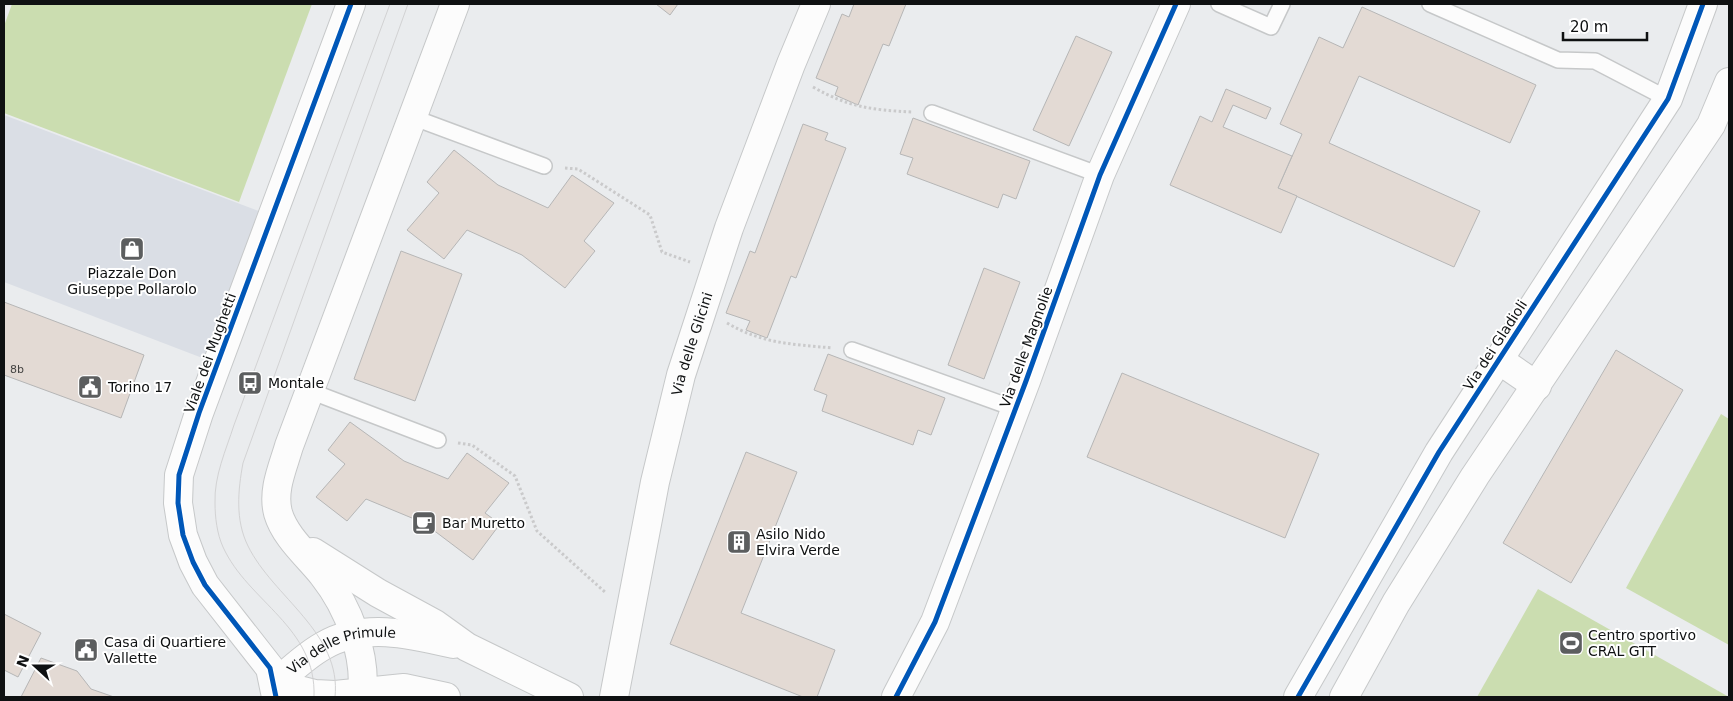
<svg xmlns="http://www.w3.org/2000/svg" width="1733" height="701" viewBox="0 0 1733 701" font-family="'DejaVu Sans',sans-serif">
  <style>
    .built { fill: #dadee5 }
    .green { fill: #cbddb0 }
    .building { fill: #e3dad4; stroke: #b6b6b6 }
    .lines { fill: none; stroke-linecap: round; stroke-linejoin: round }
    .lane-casing { stroke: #c6c8c9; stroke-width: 18 }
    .street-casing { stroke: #c6c8c9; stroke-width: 30 }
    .secondary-casing { stroke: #c6c8c9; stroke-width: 30 }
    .path { stroke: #cacacb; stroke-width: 3; stroke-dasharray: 2.5 2.5; stroke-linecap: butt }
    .lane { stroke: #fcfcfc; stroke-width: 15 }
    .street { stroke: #fcfcfc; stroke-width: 28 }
    .secondary { stroke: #fcfcfc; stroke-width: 28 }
    .tram { stroke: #d2d2d3; stroke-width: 1 }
    .cycleway-casing { stroke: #fff; stroke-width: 8 }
    .cycleway { stroke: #0057b8; stroke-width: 5 }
    .labels { text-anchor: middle; stroke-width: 4; stroke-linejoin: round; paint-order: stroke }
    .number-label { font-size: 11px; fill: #444342 }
    .poi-label { font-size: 14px; fill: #0f1112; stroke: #fff; text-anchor: start }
    .street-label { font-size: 14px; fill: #0f1112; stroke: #fff }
  </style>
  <rect width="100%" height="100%" fill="#eaecee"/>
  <path class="built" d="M4,115L272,216L218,364L4,282Z"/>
  <g class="green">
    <path d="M12,4H312L239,202L4,113V26Z"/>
    <path d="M1721,414L1729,419V645L1626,588Z"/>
    <path d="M1538,589L1729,697H1477Z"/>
  </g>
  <g class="building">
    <path d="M656,4H678L670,15Z"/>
    <path d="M854,4H906L889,46L883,44L858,105L835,95L838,87L816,78L842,14L849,17Z"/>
    <path d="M1362,7L1536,85L1510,143L1359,76L1329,143L1480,211L1454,267L1278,188L1302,134L1280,124L1319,37L1343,48Z"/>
    <path d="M1076,36L1112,52L1069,146L1033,130Z"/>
    <path d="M1226,89L1271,108L1266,119L1233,105L1223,127L1292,156L1278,188L1297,196L1281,233L1170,185L1200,116L1212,122Z"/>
    <path d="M913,118L1030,161L1016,199L1003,194L998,208L907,174L913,158L900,154Z"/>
    <path d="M803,124L828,133L825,140L846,148L796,278L791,276L767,338L746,330L750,321L726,313L750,251L755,253Z"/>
    <path d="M454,150L498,185L548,208L572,175L614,203L584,241L595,251L565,288L522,255L467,230L444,259L407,230L439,193L427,182Z"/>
    <path d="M401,251L462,274L415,401L354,379Z"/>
    <path d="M984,268L1020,282L984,379L948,365Z"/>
    <path d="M4,302L144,355L121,418L4,375Z"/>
    <path d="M1616,350L1683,390L1571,583L1503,543Z"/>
    <path d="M828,354L945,398L931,435L918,430L913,445L822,411L827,395L814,390Z"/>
    <path d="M1122,373L1319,454L1285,538L1087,457Z"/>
    <path d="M350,422L404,461L448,479L467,453L509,483L485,513L500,524L473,560L424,523L366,499L347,521L316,497L345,464L328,450Z"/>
    <path d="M746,452L797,472L741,613L835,650L817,697H803L670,644Z"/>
    <path d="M4,614L41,633L18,677L4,670Z"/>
    <path d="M41,658L77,671L91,689L114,697H21Z"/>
  </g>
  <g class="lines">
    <defs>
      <g id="lane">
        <path d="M1219,4L1271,27L1282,4"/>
        <path d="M1430,4L1558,60L1595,61L1668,99"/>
        <path d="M932,113L1100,175"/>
        <path d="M412,117L544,166"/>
        <path d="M852,350L1016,409"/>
        <path d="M310,391L438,440"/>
      </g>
      <g id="street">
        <path d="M1499,360L1537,386"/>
        <path id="s1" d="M614,697L655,482L681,375L729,228L791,64L816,4"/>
        <path d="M896,697L935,622L1026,381L1100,175L1176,4"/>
        <path d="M1298,697L1439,452L1668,99L1703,4"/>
        <path d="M1344,697L1396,603L1475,476L1711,125L1729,82"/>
      </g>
      <g id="secondary">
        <path d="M313,552L378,593L435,624L467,647L569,697"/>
        <path id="s2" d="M275,684C290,671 305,656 323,646C363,622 411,634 453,644"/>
        <path d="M275,684L315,694L335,695L404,688L446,697"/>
        <path d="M276,697L270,668L205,585L193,562L183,535L178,503L179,475L199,413L351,4"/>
        <path d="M362,697C367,655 349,608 323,575C308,556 285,537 278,513C272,490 283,467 289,446L455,4"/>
      </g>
    </defs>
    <use href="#lane" class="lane-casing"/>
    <use href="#street" class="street-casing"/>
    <use href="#secondary" class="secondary-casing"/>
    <g class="path">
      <path d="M813,87C848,107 872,110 912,112"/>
      <path d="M565,168L578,169L650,215L662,252L690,262"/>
      <path d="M727,323C763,344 792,344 832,348"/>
      <path d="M458,443L472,445L515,476L537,531L606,593"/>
    </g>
    <use href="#lane" class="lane"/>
    <use href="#street" class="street"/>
    <use href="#secondary" class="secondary"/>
    <g class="tram">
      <path d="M314,697C317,627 248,602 223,547C217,534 215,517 215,503C214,476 226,450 234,425L390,4"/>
      <path d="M335,697C342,633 273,597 248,546C235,520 238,490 243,463L408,4"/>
    </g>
    <defs>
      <g id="cycleway">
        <path d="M276,697L270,668L205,585L193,562L183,535L178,503L179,475L199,413L351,4"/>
        <path d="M896,697L935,622L1026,381L1100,175L1176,4"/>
        <path d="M1298,697L1439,452L1668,99L1703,4"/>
      </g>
    </defs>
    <use href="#cycleway" class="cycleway-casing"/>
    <use href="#cycleway" class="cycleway"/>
  </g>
  <defs>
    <symbol id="shop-square" viewBox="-11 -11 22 22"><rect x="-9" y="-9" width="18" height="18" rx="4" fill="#5c5e5f" stroke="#fff"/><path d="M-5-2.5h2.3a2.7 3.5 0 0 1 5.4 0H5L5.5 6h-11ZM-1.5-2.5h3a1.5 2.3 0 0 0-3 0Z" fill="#fff"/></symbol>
    <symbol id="bus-square" viewBox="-11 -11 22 22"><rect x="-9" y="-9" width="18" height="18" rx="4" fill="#5c5e5f" stroke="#fff"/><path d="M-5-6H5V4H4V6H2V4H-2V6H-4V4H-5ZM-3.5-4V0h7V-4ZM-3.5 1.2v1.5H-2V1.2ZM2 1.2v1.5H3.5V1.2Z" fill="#fff"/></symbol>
    <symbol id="civic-square" viewBox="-11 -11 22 22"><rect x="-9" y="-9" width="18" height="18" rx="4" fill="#5c5e5f" stroke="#fff"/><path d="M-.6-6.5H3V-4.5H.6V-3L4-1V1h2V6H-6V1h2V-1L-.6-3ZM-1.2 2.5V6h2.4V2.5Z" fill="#fff"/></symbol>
    <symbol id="cafe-square" viewBox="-11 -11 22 22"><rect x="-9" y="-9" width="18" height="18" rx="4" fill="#5c5e5f" stroke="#fff"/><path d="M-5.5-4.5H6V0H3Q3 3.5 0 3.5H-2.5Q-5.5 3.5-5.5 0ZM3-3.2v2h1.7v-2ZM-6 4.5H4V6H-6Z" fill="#fff"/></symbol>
    <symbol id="building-square" viewBox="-11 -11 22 22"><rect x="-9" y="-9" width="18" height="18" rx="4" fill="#5c5e5f" stroke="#fff"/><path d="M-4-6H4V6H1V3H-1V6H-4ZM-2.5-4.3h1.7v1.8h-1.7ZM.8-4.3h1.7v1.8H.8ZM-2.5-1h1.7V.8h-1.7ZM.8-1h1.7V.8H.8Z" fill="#fff"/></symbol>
    <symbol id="stadium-square" viewBox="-11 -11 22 22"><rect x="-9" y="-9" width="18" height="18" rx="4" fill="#5c5e5f" stroke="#fff"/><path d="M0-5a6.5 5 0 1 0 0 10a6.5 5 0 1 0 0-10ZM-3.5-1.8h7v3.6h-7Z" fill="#fff"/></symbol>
  </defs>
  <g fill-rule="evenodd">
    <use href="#shop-square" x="118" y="235" width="28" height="28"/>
    <use href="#bus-square" x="236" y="369" width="28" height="28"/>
    <use href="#civic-square" x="76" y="373" width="28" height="28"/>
    <use href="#cafe-square" x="410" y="509" width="28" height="28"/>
    <use href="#building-square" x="725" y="528" width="28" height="28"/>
    <use href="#stadium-square" x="1557" y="629" width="28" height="28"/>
    <use href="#civic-square" x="72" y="636" width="28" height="28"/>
  </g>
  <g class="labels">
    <g class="number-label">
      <text x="17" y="373">8b</text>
    </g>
    <g class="poi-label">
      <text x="132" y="278" text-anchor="middle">Piazzale Don<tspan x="132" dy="16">Giuseppe Pollarolo</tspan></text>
      <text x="268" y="388">Montale</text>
      <text x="108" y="392">Torino 17</text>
      <text x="442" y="528">Bar Muretto</text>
      <text x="756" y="539">Asilo Nido<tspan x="756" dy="16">Elvira Verde</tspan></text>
      <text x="1588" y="640">Centro sportivo<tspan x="1588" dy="16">CRAL GTT</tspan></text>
      <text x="104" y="647">Casa di Quartiere<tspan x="104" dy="16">Vallette</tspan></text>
    </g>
    <g class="street-label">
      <text dy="5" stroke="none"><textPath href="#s1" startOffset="362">Via delle Glicini</textPath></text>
      <text transform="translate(1495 345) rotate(-57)" y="5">Via dei Gladioli</text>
      <text transform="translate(1026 347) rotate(-70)" y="5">Via delle Magnolie</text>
      <text transform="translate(210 353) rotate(-70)" y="5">Viale dei Mughetti</text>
      <text dy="5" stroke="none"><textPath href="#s2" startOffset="78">Via delle Primule</textPath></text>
    </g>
  </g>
  <rect width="1733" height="701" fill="none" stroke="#0f1112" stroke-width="10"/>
  <g transform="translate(35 666) rotate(291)" stroke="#ffffff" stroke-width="4" paint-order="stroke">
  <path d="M0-4L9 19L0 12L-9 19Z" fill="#0f1112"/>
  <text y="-8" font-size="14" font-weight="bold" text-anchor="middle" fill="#0f1112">N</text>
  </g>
  <path d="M1563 32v8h84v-8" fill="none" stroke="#0f1112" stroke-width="2.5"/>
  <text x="1570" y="32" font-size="15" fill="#0f1112" stroke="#ffffff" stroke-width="4" paint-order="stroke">20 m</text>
</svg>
